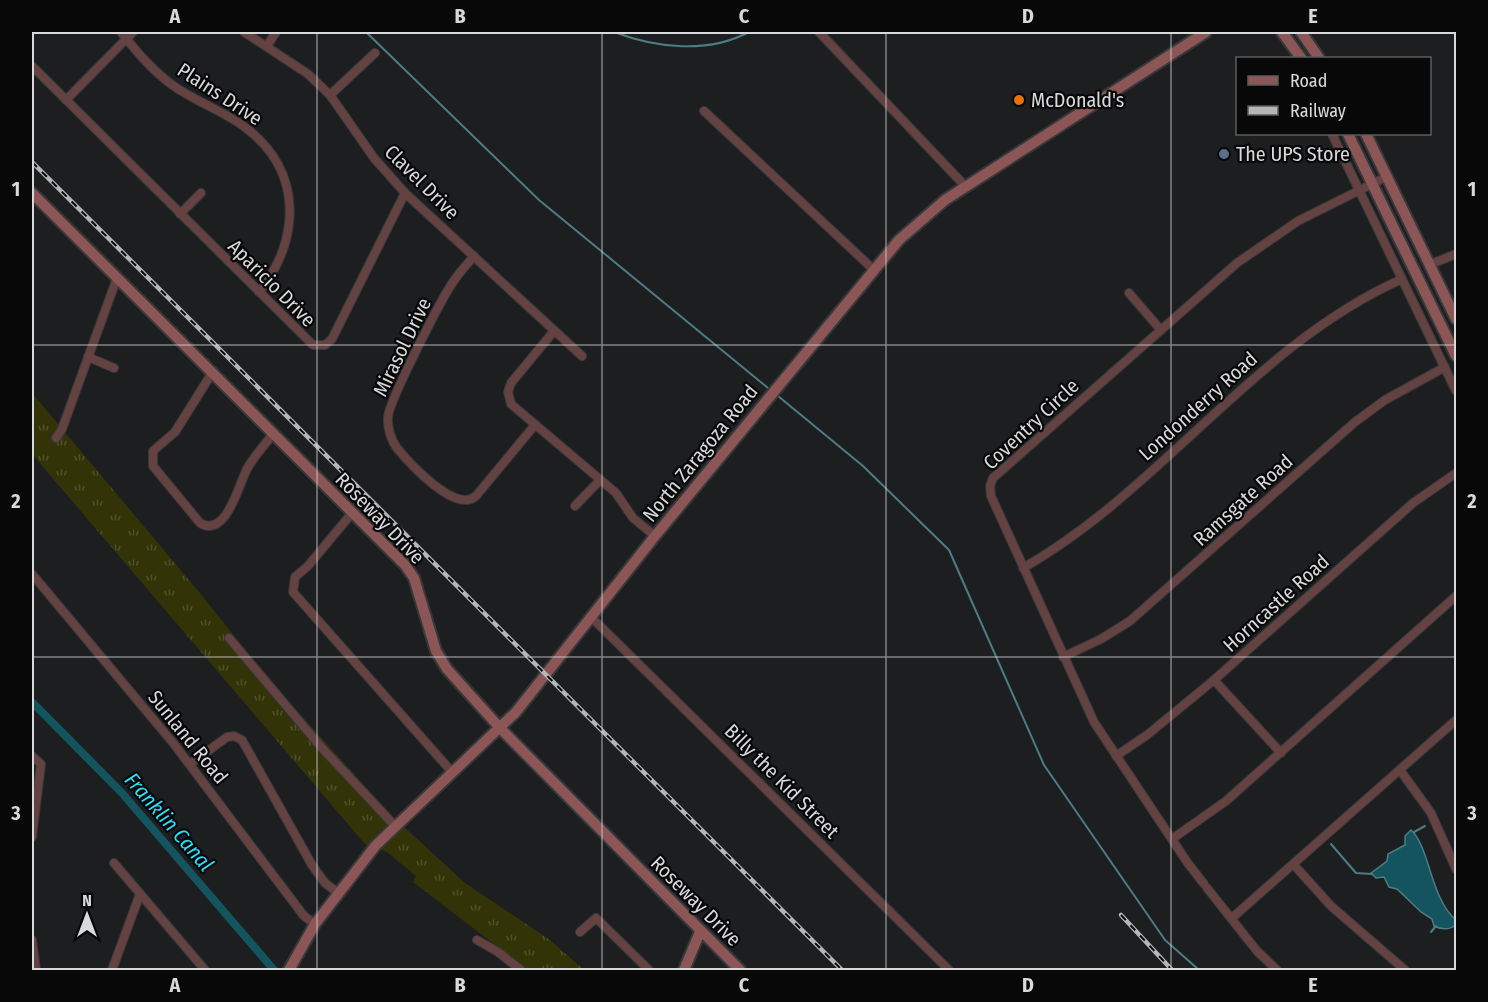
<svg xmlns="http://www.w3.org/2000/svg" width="1488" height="1002" viewBox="0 0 1488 1002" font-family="'Fira Sans Condensed',sans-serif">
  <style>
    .grass { fill: url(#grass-tufts) }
    .water { fill: #13545f; stroke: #4e7c84; stroke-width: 1.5 }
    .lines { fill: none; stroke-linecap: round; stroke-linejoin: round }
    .stream { stroke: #4e7c84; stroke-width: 2 }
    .canal { stroke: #13545f; stroke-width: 8 }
    .street-casing { stroke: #37383a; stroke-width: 10 }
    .secondary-casing { stroke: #37383a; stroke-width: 14 }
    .street { stroke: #644242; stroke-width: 8 }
    .secondary { stroke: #8c5556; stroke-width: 10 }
    .rail-casing { stroke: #b5b6b8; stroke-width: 4.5 }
    .rail { stroke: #080809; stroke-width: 2; stroke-dasharray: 7; stroke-linecap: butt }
    .grid { fill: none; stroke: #d8d9db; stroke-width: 1.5; stroke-opacity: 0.55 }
    .food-dot { fill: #e8710a; stroke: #080809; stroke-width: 2 }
    .service-dot { fill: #5c6f8a; stroke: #080809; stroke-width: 2 }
    .labels { text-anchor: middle; stroke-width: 4.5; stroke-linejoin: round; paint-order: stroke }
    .street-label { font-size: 20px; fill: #d8d9db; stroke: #080809 }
    .poi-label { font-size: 20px; fill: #d8d9db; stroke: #080809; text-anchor: start }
    .water-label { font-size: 21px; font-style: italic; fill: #2cddfa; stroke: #080809 }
    .neatline { fill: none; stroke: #d8d9db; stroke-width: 2 }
    .grid-label { font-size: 20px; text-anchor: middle; font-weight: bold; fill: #d8d9db }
  </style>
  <defs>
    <pattern id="grass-tufts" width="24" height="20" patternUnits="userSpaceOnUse" patternTransform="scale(1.5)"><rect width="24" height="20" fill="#323407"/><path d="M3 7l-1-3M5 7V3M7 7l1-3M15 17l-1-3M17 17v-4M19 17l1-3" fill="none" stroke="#4f512b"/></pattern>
  </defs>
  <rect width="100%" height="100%" fill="#1d1e20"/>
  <path class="grass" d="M32,393L199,592L271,682L390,814L465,883L550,940L584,970H528L413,882L416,876L387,852L365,844L32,454Z"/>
  <path class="water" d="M1411,830C1430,847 1430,898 1456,920V925C1449,930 1442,930 1434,926L1432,919L1421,912L1397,889L1389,887L1384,877L1376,878L1371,873L1387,861L1388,854L1405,845V836Z"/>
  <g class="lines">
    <g class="stream">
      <path d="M366,32L539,200L768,388"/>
      <path d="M614,32C656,48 708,54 749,32"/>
      <path d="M778,396L863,466L949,550L1044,765L1165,940L1199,970"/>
      <path d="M1414,832L1425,826"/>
      <path d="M1331,844L1356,873L1372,874"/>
      <path d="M1431,932L1436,926"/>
    </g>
    <path class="canal" d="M32,702L122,793L274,970"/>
    <defs>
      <g id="street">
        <path d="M121,32C136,51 151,69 171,84C195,102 223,110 246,128C303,171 301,240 259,292"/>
        <path d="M244,32L308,74L330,95L374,158L405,193L582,356"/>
        <path d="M819,32L966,187"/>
        <path d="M267,46L276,32"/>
        <path d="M32,66L313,345H325L332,339L405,193"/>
        <path d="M330,95L375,53"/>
        <path d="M66,100L133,32"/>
        <path d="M704,111L874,270"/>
        <path d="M1332,134L1456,391"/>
        <path d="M180,214L201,193"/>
        <path d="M474,256C466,265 458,274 451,285C440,302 389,401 388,417C387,427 391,440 397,448C410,464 456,514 476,496L534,426"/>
        <path d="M1431,264L1456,254"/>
        <path d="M1129,293L1160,329"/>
        <path d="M554,331L511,383L508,392L511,404L616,493L633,518L655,536"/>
        <path d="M88,357L114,368"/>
        <path d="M212,373L175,432L153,451V466L200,523C226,539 239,484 247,469C254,456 264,446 273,434"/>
        <path d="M56,438L62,429L117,278"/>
        <path d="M575,506L600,480"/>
        <path d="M352,513L308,566L295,577L293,592L452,772"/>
        <path d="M1023,568C1162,489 1254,345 1402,279"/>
        <path d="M32,574L174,744L304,916L315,924"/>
        <path d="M591,617L949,970"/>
        <path d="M229,638L321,747L395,826"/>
        <path d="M1063,657L1101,639L1130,621L1355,422L1385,400L1445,367"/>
        <path d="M1214,680L1281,753"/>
        <path d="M32,756L41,764L32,837"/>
        <path d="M1116,756L1147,735L1214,680L1413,503L1456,473"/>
        <path d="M190,764L227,737L234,736L242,740L312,865L325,883L337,892"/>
        <path d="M1400,770L1431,813L1456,869"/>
        <path d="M1172,839L1226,801L1456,596"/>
        <path d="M114,863L205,970"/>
        <path d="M1294,865L1331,906L1405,970"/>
        <path d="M1204,884L1187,862L1094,722L991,496L990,486L993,478L1237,263L1298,221L1388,176"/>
        <path d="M1207,888L1257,951L1277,970"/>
        <path d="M1232,918L1456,720"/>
        <path d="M580,932L596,918L649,970"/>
        <path d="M32,940L36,970"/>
        <path d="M477,940L498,952L521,970"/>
        <path d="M112,970L140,894"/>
      </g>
      <g id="secondary">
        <path d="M1282,32L1301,58"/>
        <path d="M1301,32L1319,58"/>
        <path d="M1348,134L1456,356"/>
        <path d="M1366,134L1456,319"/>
        <path d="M32,193L405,565L414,578L436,651L447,669L500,728L740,970"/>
        <path d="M289,970L315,924L376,845L516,712L655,536L899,240L945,200L1206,32"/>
        <path d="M684,970L700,932"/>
      </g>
    </defs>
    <use href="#street" class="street-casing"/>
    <use href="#secondary" class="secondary-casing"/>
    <use href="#street" class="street"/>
    <use href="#secondary" class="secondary"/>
    <defs>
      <g id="rail">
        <path d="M32,162L842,970"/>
        <path d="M1121,915L1172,970"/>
      </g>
    </defs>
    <use href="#rail" class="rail-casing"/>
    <use href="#rail" class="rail"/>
  </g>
  <path class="grid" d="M317,32V970M602,32V970M886,32V970M1171,32V970M32,345H1456M32,657H1456"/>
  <circle class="food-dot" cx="1019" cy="100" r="6"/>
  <circle class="service-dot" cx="1224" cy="154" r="6"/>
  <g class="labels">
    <g class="street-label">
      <text transform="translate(220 94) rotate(33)" y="7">Plains Drive</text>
      <text transform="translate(422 182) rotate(45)" y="7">Clavel Drive</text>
      <text transform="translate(272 283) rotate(45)" y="7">Aparicio Drive</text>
      <text transform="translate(402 347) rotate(-64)" y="7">Mirasol Drive</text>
      <text transform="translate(1198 406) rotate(-42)" y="7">Londonderry Road</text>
      <text transform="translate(1031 424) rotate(-43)" y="7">Coventry Circle</text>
      <text transform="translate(700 453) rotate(-51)" y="7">North Zaragoza Road</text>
      <text transform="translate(1243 500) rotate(-42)" y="7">Ramsgate Road</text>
      <text transform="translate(380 518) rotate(46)" y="7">Roseway Drive</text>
      <text transform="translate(1276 603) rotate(-42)" y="7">Horncastle Road</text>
      <text transform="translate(188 737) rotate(51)" y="7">Sunland Road</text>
      <text transform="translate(782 781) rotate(45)" y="7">Billy the Kid Street</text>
      <text transform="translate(696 901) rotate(45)" y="7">Roseway Drive</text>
    </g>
    <g class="poi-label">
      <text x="1031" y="107">McDonald's</text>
      <text x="1236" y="161">The UPS Store</text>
    </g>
    <g class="water-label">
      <text transform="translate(169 822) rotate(49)" y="7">Franklin Canal</text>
    </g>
  </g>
  <rect width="1488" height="1002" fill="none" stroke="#080809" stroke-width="66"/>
  <rect x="1236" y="57" width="195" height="78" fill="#080809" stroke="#5b5c5d" stroke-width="1.5"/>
  <rect x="1248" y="76" width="30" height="9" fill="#8c5556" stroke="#5b5c5d" stroke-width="1.5"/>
  <text x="1290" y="87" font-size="18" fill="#d8d9db">Road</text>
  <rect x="1248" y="106" width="30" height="9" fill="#b5b6b8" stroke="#5b5c5d" stroke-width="1.5"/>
  <text x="1290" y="117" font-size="18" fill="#d8d9db">Railway</text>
  <g transform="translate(87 915)" stroke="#080809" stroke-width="4.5" paint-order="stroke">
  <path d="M0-4.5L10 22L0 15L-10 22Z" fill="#d8d9db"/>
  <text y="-9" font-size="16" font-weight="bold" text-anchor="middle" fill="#d8d9db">N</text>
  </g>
  <rect x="33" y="33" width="1422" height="936" class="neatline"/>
  <g class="grid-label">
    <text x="175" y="23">A</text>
    <text x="460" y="23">B</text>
    <text x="744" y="23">C</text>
    <text x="1028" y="23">D</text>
    <text x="1313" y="23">E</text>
    <text x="16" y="196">1</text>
    <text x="1472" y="196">1</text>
    <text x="16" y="508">2</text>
    <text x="1472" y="508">2</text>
    <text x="16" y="820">3</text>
    <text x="1472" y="820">3</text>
    <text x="175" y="992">A</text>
    <text x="460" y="992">B</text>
    <text x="744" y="992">C</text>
    <text x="1028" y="992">D</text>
    <text x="1313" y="992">E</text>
  </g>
</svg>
